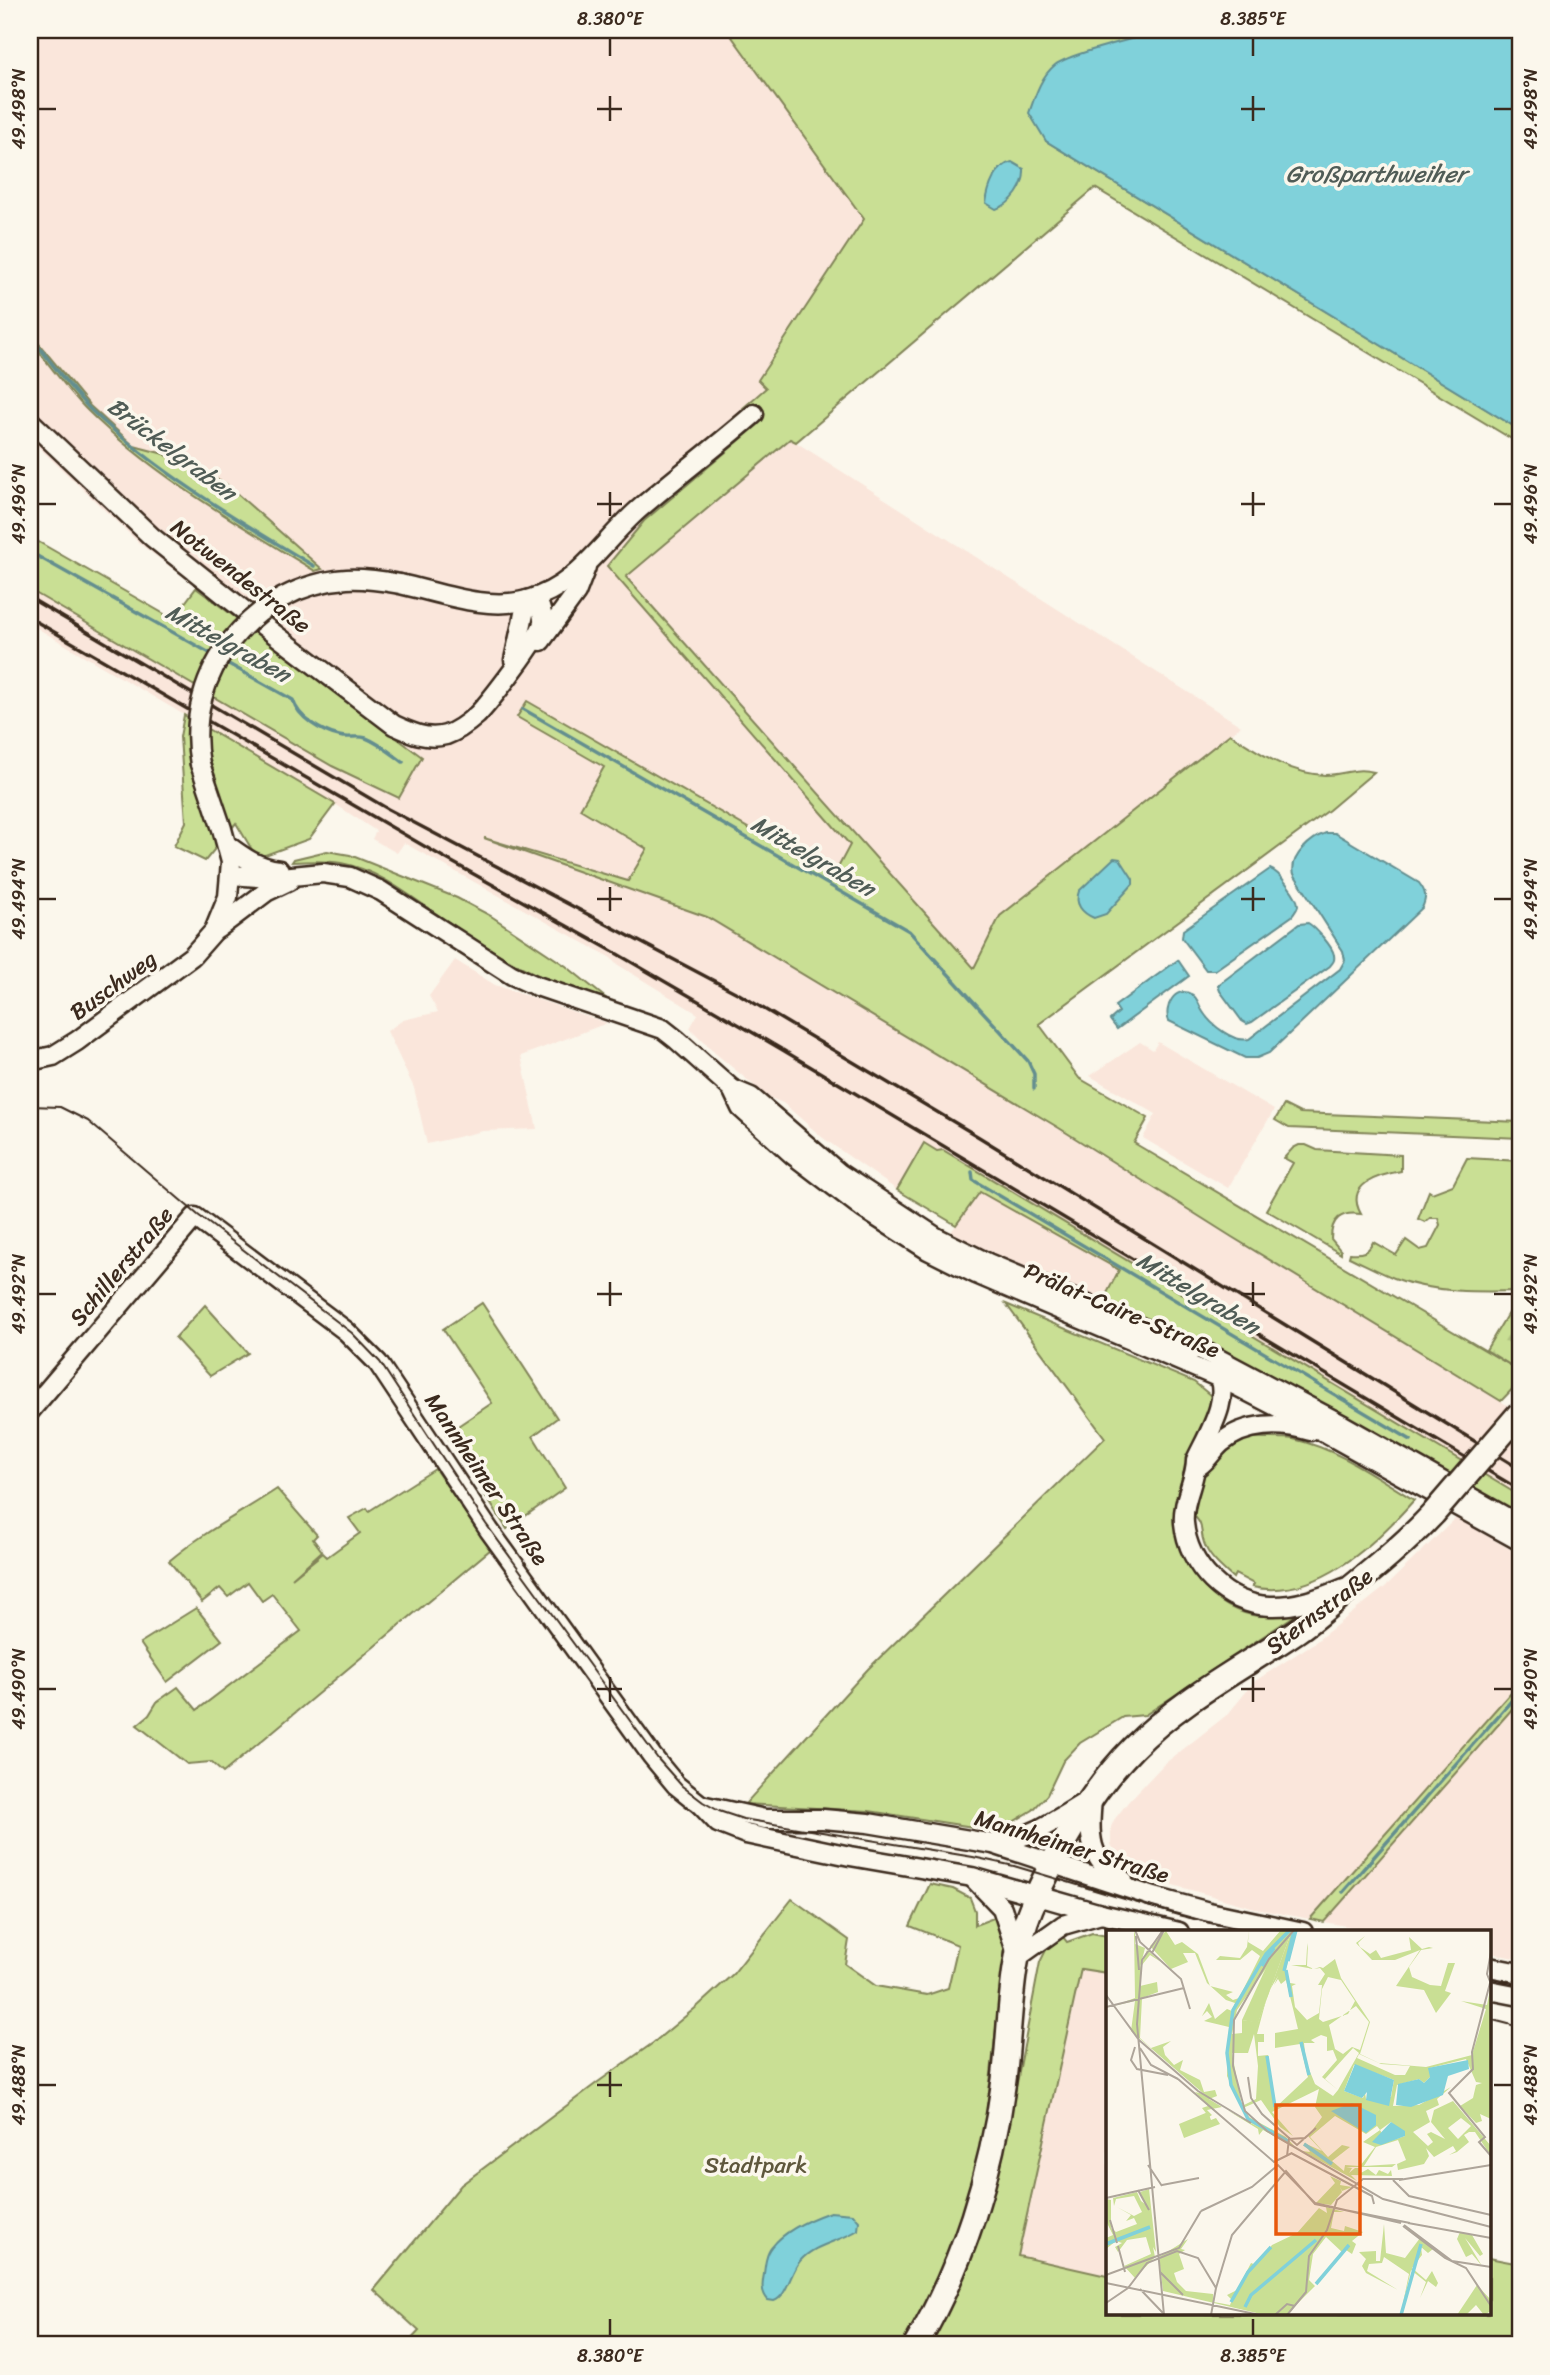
<svg xmlns="http://www.w3.org/2000/svg" width="1550" height="2375" viewBox="0 0 1550 2375" font-family="Sriracha,sans-serif">
  <style>
    .built { fill: #fae6db }
    .green { fill: #c9df94; stroke: #828459; stroke-width: 2 }
    .forest { fill: url(#forest-firs); stroke: #828459; stroke-width: 2 }
    .water { fill: #80d1da; stroke: #648e8f; stroke-width: 2 }
    .lines { fill: none; stroke-linecap: round; stroke-linejoin: round }
    .stream { stroke: #648e8f; stroke-width: 3.5 }
    .minor-casing { stroke: #3b2a1e; stroke-width: 23 }
    .major-casing { stroke: #3b2a1e; stroke-width: 28 }
    .minor { stroke: #fbf7ec; stroke-width: 18 }
    .major { stroke: #fbf7ec; stroke-width: 23 }
    .tram { stroke: #3b2a1e; stroke-width: 2 }
    .rail { stroke: #3b2a1e; stroke-width: 3.5 }
    .minor-bridge-casing { stroke: #3b2a1e; stroke-width: 23; stroke-linecap: butt }
    .major-bridge-casing { stroke: #3b2a1e; stroke-width: 28; stroke-linecap: butt }
    .minor-bridge { stroke: #fbf7ec; stroke-width: 18 }
    .major-bridge { stroke: #fbf7ec; stroke-width: 23 }
    .ticks { fill: none; stroke: #3b2a1e; stroke-width: 2.5 }
    .labels { text-anchor: middle; stroke-width: 7; stroke-linejoin: round; paint-order: stroke }
    .street-label { font-size: 23px; fill: #3b2a1e; stroke: #fbf7ec }
    .park-label { font-size: 23px; fill: #5e573c; stroke: #fbf7ec }
    .water-label { font-size: 24px; font-style: italic; fill: #505c56; stroke: #fbf7ec }
    .inset-river { fill: none; stroke: #80d1da; stroke-width: 3.5 }
    .inset-road { fill: none; stroke: #aea59a; stroke-width: 2 }
    .view { fill: #e8590c; fill-opacity: 0.15; stroke: #e8590c; stroke-width: 3.5 }
    .inset-edge { fill: none; stroke: #3b2a1e; stroke-width: 3.5 }
    .neatline { fill: none; stroke: #3b2a1e; stroke-width: 2.5 }
    .ticks-label { font-size: 18px; text-anchor: middle; fill: #3b2a1e }
  </style>
  <defs>
    <pattern id="forest-firs" width="22" height="20" patternUnits="userSpaceOnUse" patternTransform="scale(1.75)"><rect width="22" height="20" fill="#c9df94"/><path d="M5 1l3.5 6h-7zM16 11l3.5 6h-7z" fill="#aec07f"/></pattern>
  </defs>
  <rect width="100%" height="100%" fill="#fbf7ec"/>
  <filter id="ink" filterUnits="userSpaceOnUse"><feTurbulence type="fractalNoise" baseFrequency=".0143" numOctaves="2"/><feDisplacementMap in="SourceGraphic" scale="14" xChannelSelector="R" yChannelSelector="G"/><feConvolveMatrix kernelMatrix="1 2 1 2 8 2 1 2 1" color-interpolation-filters="sRGB"/></filter>
  <g filter="url(#ink)">
    <g class="built">
      <path d="M42,30H1015L917,259L743,408L758,425L644,521L607,566L850,845L833,877L527,701L517,717L604,767L580,809L647,849L629,881L499,843L707,917L1059,1128L1232,1237L1520,1413V1496L943,1150L937,1151L923,1143L897,1190L823,1138L783,1103L768,1097L715,1053L690,1028L698,1014L615,963L611,958L404,843L397,853L372,839L376,831L335,804L30,624V590L332,766L422,756L140,544L30,439V40Z"/>
      <path d="M791,439L1241,726L1000,916L974,969L625,577Z"/>
      <path d="M455,960L495,985L607,1023L521,1056L537,1129L483,1131L427,1144L414,1088L387,1031L403,1020L438,1012L429,996Z"/>
      <path d="M1140,1042L1153,1050L1158,1042L1274,1110L1228,1188L1143,1138L1156,1114L1090,1076Z"/>
      <path d="M980,1191L1119,1270L1102,1303L985,1253L949,1235Z"/>
      <path d="M1456,1518L1520,1555V1682L1310,1919L1262,1910L1155,1880L1127,1866L1118,1858L1111,1844V1827L1114,1820L1128,1802L1163,1765L1228,1714L1255,1681L1314,1643L1385,1587Z"/>
      <path d="M1520,1700V1959L1489,1953V1932H1379L1324,1922Z"/>
      <path d="M1081,1968L1107,1973V2276L1018,2256Z"/>
    </g>
    <g class="green">
      <path d="M727,30H1164L1073,57L1046,141L1520,430V444L1095,188L796,442L790,439L626,577L974,968L1000,916L1230,734C1260,753 1289,774 1325,775C1345,775 1353,767 1374,772L1329,810L1039,1024L1079,1078L1148,1118L1134,1143L1520,1371V1381L1501,1401L1232,1237L1059,1128L707,917L484,838L628,881L647,849L580,809L604,767L517,717L527,701L833,877L850,845L607,566L644,521L758,425L743,408L766,388L758,380L864,219Z"/>
      <path d="M30,333L90,406L134,446L164,454L226,484L322,569L315,571C237,523 154,476 88,411C67,390 49,364 30,340Z"/>
      <path d="M30,537L173,619L196,588L422,757L399,798L332,766L30,590Z"/>
      <path d="M184,715L335,804L309,839L257,858L236,823L205,861L174,846L186,822L180,737Z"/>
      <path d="M327,851L350,855L457,898L491,916L566,966L607,999C547,986 494,953 444,919C412,898 380,870 341,863C325,860 308,861 292,862L294,859Z"/>
      <path d="M1284,1105L1300,1113L1520,1122V1138L1289,1128L1275,1120Z"/>
      <path d="M924,1143L937,1151L943,1150L1520,1496V1514L1321,1403L1198,1344L1102,1303L1119,1270L980,1192L956,1225L897,1190Z"/>
      <path d="M1299,1145H1306L1317,1150L1401,1155V1171C1379,1175 1344,1184 1361,1214C1341,1211 1331,1219 1331,1239L1341,1251V1254L1266,1210L1293,1163L1284,1158L1293,1148Z"/>
      <path d="M1467,1158L1520,1161V1291C1480,1292 1432,1293 1394,1278C1379,1272 1364,1264 1349,1257L1350,1253C1362,1254 1368,1253 1373,1242L1396,1255L1406,1240L1420,1250L1428,1248L1440,1225L1438,1218H1430L1425,1222L1418,1219L1429,1191L1432,1193L1453,1185Z"/>
      <path d="M482,1303L557,1418L533,1436L565,1488L507,1529L446,1434L492,1403L443,1329Z"/>
      <path d="M1006,1304L1194,1382L1215,1399C1201,1432 1177,1475 1176,1510C1174,1556 1205,1605 1252,1615C1268,1618 1284,1614 1300,1612L1145,1715L1123,1717L1080,1743L1063,1761L1047,1795L1033,1810L1008,1825L994,1828L973,1827L869,1811L745,1804L868,1669L1105,1438Z"/>
      <path d="M205,1305L248,1353L210,1376L175,1338Z"/>
      <path d="M1250,1437C1264,1439 1278,1437 1293,1439C1338,1449 1375,1476 1414,1500C1375,1544 1316,1601 1252,1587L1254,1584L1235,1574L1233,1578C1222,1568 1209,1558 1204,1543C1199,1528 1205,1526 1192,1514C1193,1478 1218,1451 1250,1437Z"/>
      <path d="M435,1469L491,1549L223,1773L211,1762L187,1764L137,1725L149,1715L157,1702L178,1687L197,1710L301,1631L272,1594L262,1601L248,1582L228,1597L220,1588L202,1602L169,1561C202,1533 241,1513 277,1489L317,1535L313,1539L322,1551L292,1578L323,1553L327,1557L360,1533L349,1518L367,1508L369,1511Z"/>
      <path d="M196,1608L222,1640L167,1682L140,1643Z"/>
      <path d="M1520,1682V1700L1324,1922L1310,1919Z"/>
      <path d="M930,1884L953,1889L970,1898L975,1911V1925L996,1917L1005,1946L984,2138L954,2251L908,2345H406L419,2331L374,2290L461,2185L598,2082L653,2043L699,2005L733,1974L792,1899L849,1940L845,1964L876,1986L927,1995L948,1988L958,1945L910,1926Z"/>
      <path d="M1060,1933L1067,1942L1092,1933L1107,1936V1973L1081,1969L1018,2256L1107,2276V2314H1249L1264,2316L1265,2314H1489V2258L1520,2264V2345H925L989,2204L1008,2130L1040,1962L1047,1948Z"/>
    </g>
    <path class="forest" d="M1517,1298H1520V1371L1486,1350Z"/>
    <g class="water">
      <path d="M1164,30H1520V430L1046,141L1029,113C1035,96 1041,76 1055,65C1071,53 1141,37 1164,30Z"/>
      <path d="M1012,162L1024,169C1025,186 1012,204 996,209L986,203C988,188 995,166 1012,162Z"/>
      <path d="M1326,833H1335L1419,883C1426,892 1427,897 1422,908L1269,1053L1257,1058H1245L1169,1021C1163,1008 1175,985 1191,994C1198,997 1199,1006 1203,1012C1211,1025 1234,1043 1249,1039L1340,969L1345,960L1343,951L1294,874C1289,857 1311,838 1326,833Z"/>
      <path d="M1114,858L1120,859L1133,879V884L1106,914L1094,918C1082,913 1074,904 1079,891Z"/>
      <path d="M1270,869C1278,871 1299,897 1298,906C1297,910 1295,912 1292,916L1215,970H1206L1182,938L1183,930Z"/>
      <path d="M1308,923C1315,927 1333,947 1334,955C1335,961 1333,962 1330,966L1252,1022L1247,1024L1242,1021L1220,991L1218,985L1299,924Z"/>
      <path d="M1178,960L1189,976L1117,1029L1110,1020L1119,1012L1115,1006Z"/>
      <path d="M830,2212L853,2214L859,2221L858,2230C839,2242 815,2244 800,2261C790,2273 787,2297 774,2301L768,2300C761,2292 762,2284 764,2274C765,2265 766,2254 772,2247C785,2230 810,2219 830,2212Z"/>
    </g>
    <g class="lines">
      <g class="stream">
        <path d="M30,336C50,360 69,388 91,410C157,472 236,519 314,566"/>
        <path d="M30,552L215,656"/>
        <path d="M225,662L293,700C298,718 322,732 339,736C348,739 358,735 366,738C379,743 392,754 403,762"/>
        <path d="M523,709L909,931L1028,1061L1034,1074V1089"/>
        <path d="M972,1172L973,1180L1411,1440"/>
        <path d="M1343,1892L1520,1691"/>
      </g>
      <defs>
        <g id="minor">
          <path d="M30,421L152,537L256,620L394,725C411,733 427,740 446,735C458,731 468,723 477,715C489,703 540,637 543,623C544,614 539,605 536,597"/>
          <path d="M400,584C441,593 486,611 527,600C577,587 602,542 638,510C676,477 716,447 754,414"/>
          <path d="M541,641L576,593L586,567"/>
          <path d="M514,660L527,600"/>
          <path d="M227,845C244,858 257,867 279,870"/>
          <path d="M231,875L271,878L323,873L350,877L381,891L512,975L534,985L663,1029L677,1040L732,1089L751,1097L839,1173L936,1237L988,1263L1193,1349H1200L1343,1425L1520,1525"/>
          <path d="M217,929L266,892L289,881"/>
          <path d="M30,1061L53,1056L77,1041L192,956L214,931L228,897L231,862L222,829L200,764"/>
          <path d="M732,1089L741,1108L792,1154L864,1209L928,1250L976,1274L1229,1382L1289,1413L1520,1541"/>
          <path d="M1215,1371C1234,1395 1207,1436 1196,1460C1196,1480 1182,1500 1184,1523C1188,1566 1226,1605 1270,1606C1296,1607 1320,1598 1344,1588"/>
          <path d="M30,1411L195,1217L346,1331L378,1363L489,1530L652,1756L676,1785L701,1805L718,1823L746,1834L850,1856L972,1877L1101,1914L1179,1932"/>
          <path d="M1199,1466C1208,1460 1213,1450 1221,1443C1246,1422 1281,1422 1310,1431"/>
          <path d="M1092,1799C1089,1835 1087,1860 1123,1880"/>
          <path d="M701,1805L765,1819H823L868,1823L993,1844L1154,1897L1209,1912L1303,1932"/>
          <path d="M996,1843C1031,1838 1058,1819 1087,1801"/>
          <path d="M974,1879L1002,1908L1018,1957L1063,1925L1101,1914"/>
          <path d="M1489,1967L1520,1973"/>
          <path d="M1489,1990L1520,1996"/>
        </g>
        <path id="major" d="M916,2345C963,2265 992,2172 1004,2080C1011,2024 1009,1961 1031,1908C1054,1854 1091,1790 1133,1748C1180,1700 1242,1668 1297,1631C1313,1620 1327,1607 1342,1595C1374,1569 1405,1544 1433,1514"/>
      </defs>
      <use href="#minor" class="minor-casing"/>
      <use href="#major" class="major-casing"/>
      <use href="#minor" class="minor"/>
      <use href="#major" class="major"/>
      <g class="tram">
        <path d="M30,1106L60,1107L88,1121L198,1215L352,1333L380,1362L486,1524L658,1759L682,1786L703,1802L719,1811L743,1819L973,1857L1014,1866L1178,1915L1249,1932"/>
        <path d="M1489,2019L1520,2027"/>
      </g>
      <g class="rail">
        <path d="M30,598L388,809L739,994L979,1137L1520,1469"/>
        <path d="M30,618L443,857L614,952L781,1049L1520,1490"/>
      </g>
      <defs>
        <path id="minor-bridge" d="M200,764C182,672 255,585 347,579C365,578 383,581 400,584"/>
        <path id="major-bridge" d="M1433,1514L1520,1413"/>
      </defs>
      <use href="#minor-bridge" class="minor-bridge-casing"/>
      <use href="#major-bridge" class="major-bridge-casing"/>
      <use href="#minor-bridge" class="minor-bridge"/>
      <use href="#major-bridge" class="major-bridge"/>
    </g>
  </g>
  <path class="ticks" d="M610,38V56M1253,38V56M610,96V121M1253,96V121M38,109H56M597,109H622M1241,109H1265M1494,109H1512M610,492V516M1253,492V516M38,504H56M597,504H622M1241,504H1265M1494,504H1512M610,887V911M1253,887V911M38,899H56M597,899H622M1241,899H1265M1494,899H1512M610,1282V1306M1253,1282V1306M38,1294H56M597,1294H622M1241,1294H1265M1494,1294H1512M610,1677V1702M1253,1677V1702M38,1689H56M597,1689H622M1241,1689H1265M1494,1689H1512M610,2072V2097M38,2085H56M597,2085H622M1494,2085H1512M610,2319V2336M1253,2319V2336"/>
  <g class="labels">
    <g class="street-label">
      <text transform="translate(241 576) rotate(38)" y="8">Notwendestraße</text>
      <text transform="translate(113 985) rotate(-36)" y="8">Buschweg</text>
      <text transform="translate(121 1266) rotate(-50)" y="8">Schillerstraße</text>
      <text transform="translate(1122 1310) rotate(23)" y="8">Prälat-Caire-Straße</text>
      <text transform="translate(487 1479) rotate(56)" y="8">Mannheimer Straße</text>
      <text transform="translate(1319 1611) rotate(-37)" y="8">Sternstraße</text>
      <text transform="translate(1072 1846) rotate(17)" y="8">Mannheimer Straße</text>
    </g>
    <g class="park-label">
      <text x="756" y="2173">Stadtpark</text>
    </g>
    <g class="water-label">
      <text x="1376" y="182">Großparthweiher</text>
      <text transform="translate(172 449) rotate(37)" y="8">Brückelgraben</text>
      <text transform="translate(228 643) rotate(29)" y="8">Mittelgraben</text>
      <text transform="translate(813 856) rotate(30)" y="8">Mittelgraben</text>
      <text transform="translate(1198 1293) rotate(31)" y="8">Mittelgraben</text>
    </g>
  </g>
  <g transform="translate(1106 1930)">
    <rect width="385" height="385" fill="#fbf7ec"/>
    <path d="M28,0L30,8L29,14L39,18L34,38L41,20L55,32L44,25L36,35L34,56L51,52L52,62L36,68L34,108L45,118L65,111L57,117L59,125L68,135L77,130L74,140L94,150L98,162L109,160L111,166L103,169L116,177L101,180L106,185L103,187L96,178L102,176L89,162L98,164L25,101L29,71L7,76L29,68ZM143,0L142,12L157,21L175,0H190L180,39L184,53L190,54L186,56L189,77L201,90L213,83L216,55H212L219,44L214,38L208,39L185,35H200L201,18L202,13L201,36L208,39L214,37L217,38L229,29L235,48L264,92L254,124L273,133L320,137L366,125L380,79L355,71L381,75L385,55V189L374,184L376,191L370,193L354,176L367,168L370,155L376,153L370,152L360,129L324,138L325,146L318,153L313,149L291,155L287,176L313,175L345,157L331,169L333,175L320,181L324,192L307,202L322,216L327,212L321,204L325,202L339,209L325,192L328,180L347,171L385,216V226L369,202H363L358,205L363,212L351,222L343,225L350,221L347,216L328,227L320,218L323,226L318,234L292,240L291,234L300,230L292,210L270,217L258,236L290,234L286,237H240L246,238L243,243L249,238H255L253,244L262,239L270,245L273,240L282,244L285,240L286,246L245,245L251,251L196,221L204,222L198,213L216,221L202,206L216,187L209,177L213,159L166,182L187,206L174,197L155,170L137,178L143,187L180,207L191,219L157,200L153,205L152,199L121,180L154,198L142,191L121,146L123,97L98,91L106,87L101,81L96,86L103,73L109,89L121,79L126,81L129,73L120,70L101,53L89,23H77L82,32L65,39L44,16L60,1L69,15L76,12L92,24L104,56L127,62L120,65L127,70L133,68L154,26L146,20L134,30H110L114,26L134,28L141,17ZM185,3L152,92L136,90V103L126,104L131,80ZM172,46L168,55L172,49L175,54L180,50L192,99L169,103V118L194,114L202,147L170,177L162,125L152,126V112H158V104H151L162,63ZM222,47L235,50L249,71L242,84L217,92L213,89L216,59ZM250,76L263,92L254,120L246,117L237,124L229,119L223,95ZM148,104L152,136L150,169L136,176L126,123H142ZM215,105L221,107V121L227,120L231,130L216,147L232,160L227,166L209,154L200,132L198,113H209L205,110ZM247,118L253,123L232,160L219,149ZM253,124L275,134L304,136L299,145H289L251,128ZM248,135L288,150L285,167L260,169L259,163L257,168L238,161ZM229,186L260,204L271,196L274,200L257,212L269,217L254,236L239,235L238,241L226,231L244,217L236,215L222,227L204,207ZM355,188L365,196L352,209L342,198ZM285,192L299,206L281,212L274,200ZM259,6L252,13L254,17L264,24L270,20L275,28L305,20L303,7L316,19L323,17L327,18L315,20L303,37L306,47L324,55L335,56L342,33H349L339,61L345,63L330,83L318,60L290,56L314,20L289,30H266L250,13ZM224,246L235,251L234,255L246,257L236,261L234,257L236,262L225,275L210,273L229,253ZM43,259L50,322L47,317L49,327L29,348L18,336L45,324L40,307L21,310L12,322L9,317L16,313L10,311L0,319V308L7,305L0,291V269L5,270V298L10,302L31,294L28,288L20,291L25,285L11,277L28,286L36,282L28,266L10,269L8,276L7,268L31,262L35,271L39,274L34,262ZM220,277L238,282H228L225,298L238,301L239,296L257,302L246,311L250,314L246,324L240,320L237,323L220,307L207,324L203,350L209,356L180,385H159L57,361L53,327L82,309L75,319L79,320L73,324L78,339L68,343L71,352L80,361L107,364L108,372L124,375L126,370L121,365L131,360L145,333L150,335L166,315L191,303L213,278L221,283ZM278,294L280,323L299,328L314,308L327,319L322,323L315,317L316,325L306,338L320,350L326,341L332,353L330,357L322,351L314,368L320,352L305,340L295,383L303,344L278,327L276,333L263,334L261,341L292,360L260,343L256,336L260,329L253,322L270,321V331H274ZM354,302L366,305L377,324L374,326L359,308L376,336L366,324L360,327L351,309ZM371,355L385,370V381L378,385L370,375L360,385H351Z" fill="#c9df94" fill-rule="evenodd"/>
    <path d="M185,3L152,93L136,90L164,29Z" fill="#c9df94"/>
    <path d="M102,182L105,190L110,188L114,194L78,208L73,194Z" fill="#c9df94"/>
    <path d="M362,130L363,139L342,146L337,165L305,177L290,175L292,154L313,149L318,153L324,147L322,138ZM249,134L288,150L283,176L260,170L261,162L256,168L238,161ZM246,173L270,185V195L260,203L225,181ZM285,192L299,201V206L275,215L266,212Z" fill="#80d1da"/>
    <path class="inset-river" d="M182,31L190,0M156,36L168,18M180,40L185,67M178,41L188,1M195,112L203,145M161,126L169,177M182,211L142,189L125,155L121,123L127,80L160,24L184,0M198,214L226,234M0,314L44,297M210,354L243,315M125,372L142,342L165,317M139,377L145,365L210,310M295,385L315,314"/>
    <path class="inset-road" d="M29,0L34,12L75,49L84,79M57,0L36,30L31,94L58,385M188,0L163,29L128,90L127,136L139,181L161,201L277,269L385,297M30,6L33,40M385,22L381,44L385,54M46,23L58,0M384,53L366,122L367,139L343,163L379,207L373,212L385,226M0,65L33,110L92,161L145,193M0,77L78,58M29,117L25,130L31,139L62,145M34,118L45,135L72,149M142,147L145,168L156,184L191,215L201,206M72,149L168,232L186,223M185,223L266,266L268,274M181,226L183,209L199,208L210,198M42,235L56,256M287,250L303,266L385,285M293,250L385,235M56,255L93,248M32,260L43,280M0,268L49,257M95,281L146,257L172,235L209,273L295,293M4,290L11,313M302,293L385,308M298,295L346,331L385,337M297,296L339,328L360,338L385,376M12,316L19,342M54,342L77,365M0,345L73,318L95,281M0,353L154,385M110,358L126,305L180,241L209,274L304,293M34,359L57,383M0,373L22,358L41,333L71,321L92,328L110,358M105,385L110,358M169,385L181,374L189,376M181,385L200,362L203,326L221,300L231,270L257,249H297"/>
    <path class="view" d="M170,175H254V304H170Z"/>
    <rect width="385" height="385" class="inset-edge"/>
  </g>
  <rect width="1550" height="2375" fill="none" stroke="#fbf7ec" stroke-width="77"/>
  <rect x="38" y="38" width="1474" height="2298" class="neatline"/>
  <g class="ticks-label">
    <text x="610" y="25">8.380°E</text>
    <text x="1253" y="25">8.385°E</text>
    <text transform="translate(19 109) rotate(-90)" y="6">49.498°N</text>
    <text transform="translate(1531 109) rotate(-90)" y="6">49.498°N</text>
    <text transform="translate(19 504) rotate(-90)" y="6">49.496°N</text>
    <text transform="translate(1531 504) rotate(-90)" y="6">49.496°N</text>
    <text transform="translate(19 899) rotate(-90)" y="6">49.494°N</text>
    <text transform="translate(1531 899) rotate(-90)" y="6">49.494°N</text>
    <text transform="translate(19 1294) rotate(-90)" y="6">49.492°N</text>
    <text transform="translate(1531 1294) rotate(-90)" y="6">49.492°N</text>
    <text transform="translate(19 1689) rotate(-90)" y="6">49.490°N</text>
    <text transform="translate(1531 1689) rotate(-90)" y="6">49.490°N</text>
    <text transform="translate(19 2085) rotate(-90)" y="6">49.488°N</text>
    <text transform="translate(1531 2085) rotate(-90)" y="6">49.488°N</text>
    <text x="610" y="2362">8.380°E</text>
    <text x="1253" y="2362">8.385°E</text>
  </g>
</svg>
